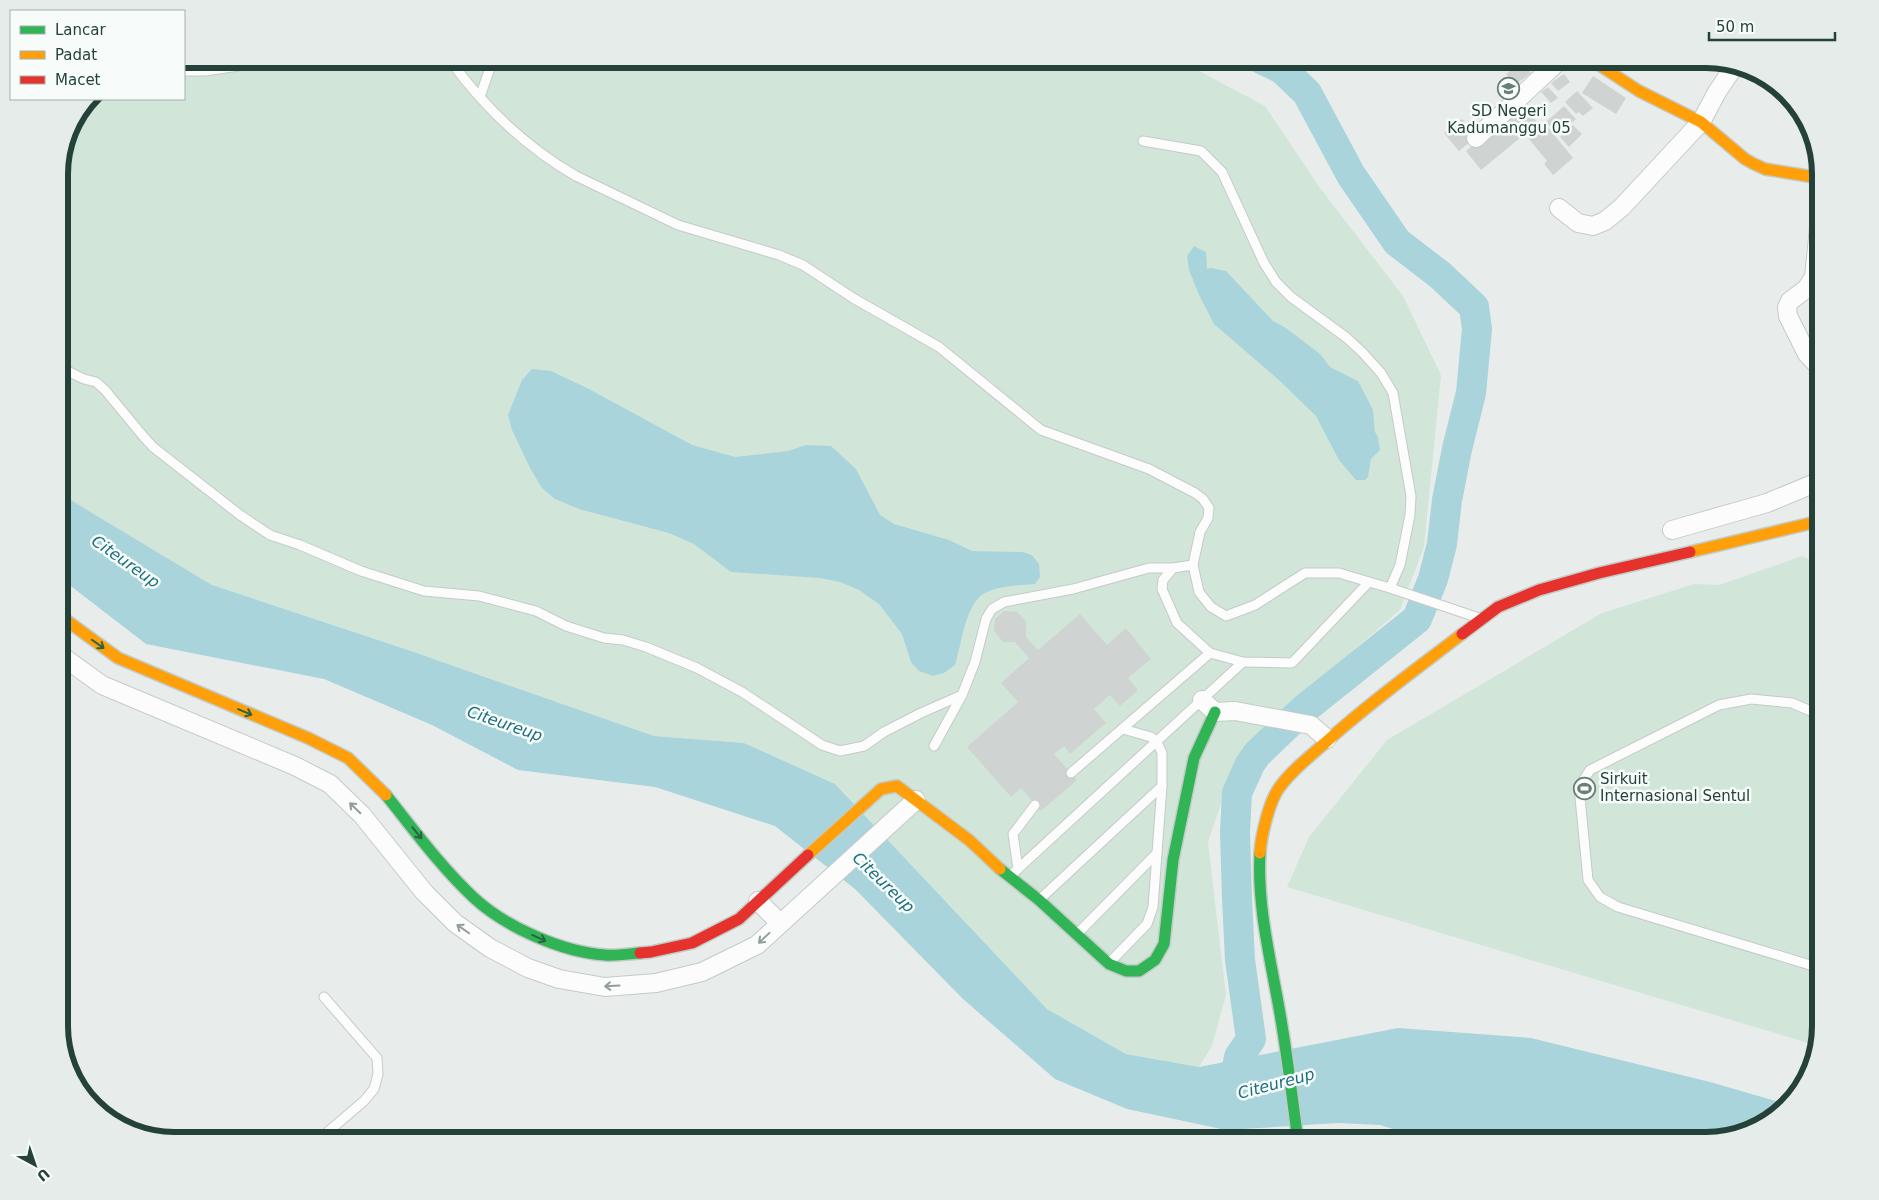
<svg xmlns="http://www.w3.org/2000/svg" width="1879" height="1200" viewBox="0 0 1879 1200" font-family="'DejaVu Sans',sans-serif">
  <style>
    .green { fill: #d1e6d8 }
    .water { fill: #a9d4db }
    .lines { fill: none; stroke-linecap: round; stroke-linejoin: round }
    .river { stroke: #a9d4db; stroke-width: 30 }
    .building { fill: #cfd4d2 }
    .lane-casing { stroke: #c5cac8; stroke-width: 11 }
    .street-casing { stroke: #c5cac8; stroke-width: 20 }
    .fast-casing { stroke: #c3cbc8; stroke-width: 14 }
    .slow-casing { stroke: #c3cbc8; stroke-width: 14 }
    .jam-casing { stroke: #c3cbc8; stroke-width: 14 }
    .lane { stroke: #fcfcfc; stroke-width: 9 }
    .street { stroke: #fcfcfc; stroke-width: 18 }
    .fast { stroke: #30b455; stroke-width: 11 }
    .slow { stroke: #ff9f0a; stroke-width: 11 }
    .jam { stroke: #e5322d; stroke-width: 11 }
    .oneway { stroke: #286442 }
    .oneway2 { stroke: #909f9b }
    .labels { text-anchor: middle; stroke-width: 5; stroke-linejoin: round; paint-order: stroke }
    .poi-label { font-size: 15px; fill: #24423a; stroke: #f7fbf9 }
    .water-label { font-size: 16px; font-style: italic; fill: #1c6f80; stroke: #f7fbf9 }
    .rim { fill: none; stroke: #24423a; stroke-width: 6 }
  </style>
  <rect width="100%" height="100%" fill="#e8edeb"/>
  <g class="green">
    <path d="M184,59H1021L1056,68L1184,63L1265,106L1320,188L1403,296L1441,375L1424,547L1400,610L1264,728L1233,769L1208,842L1226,995L1212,1046L1199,1067L1126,1054L1047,1009L835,784L744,743L654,736L408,650L212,585L59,493V167L68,130L88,99H184Z"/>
    <path d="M1802,556L1820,564V1026L1815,1045L1287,887L1309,837L1387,740L1602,613L1694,584L1719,585Z"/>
  </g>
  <g class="water">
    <path d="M1194,246L1206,252L1207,269L1211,268L1226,271L1273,321L1286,328L1320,354L1330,367L1358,381L1373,410L1375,432L1378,437L1380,450L1371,459L1368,477L1365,480H1356L1339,460L1316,416L1280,381L1214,324L1199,295L1189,270L1187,256Z"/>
    <path d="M532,369L551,371L589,389L692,445L735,457L788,451L806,445L831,446L856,469L880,515L894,524L949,540L972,551L1022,552L1032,555L1039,564L1040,577L1035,584C1020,585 1003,586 989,591C965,599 962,644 955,665L944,673L933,676L919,671L911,662L902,634L879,604L859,590L840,582L820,578L731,572L694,544L669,533L579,509L555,499L542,488L530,468L512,430L508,415L522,380Z"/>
    <path d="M59,493L212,585L408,650L654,736L744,743L835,784L1047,1009L1126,1054L1199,1067L1398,1028L1531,1038L1710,1082L1786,1104L1762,1126L1705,1141H1433L1380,1125L1338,1123L1226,1130L1127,1109L1055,1079L963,999L855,889L775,826L655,787L518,770L432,725L324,679L146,644L59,577Z"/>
  </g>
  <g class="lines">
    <path class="river" d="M1232,1096L1239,1057L1251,1039L1240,960L1237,898L1235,832L1237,793L1250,764L1257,754L1303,710L1417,619L1433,579L1442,544L1447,500L1457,449L1471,393L1477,329L1474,307L1440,275L1397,242L1351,175L1307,93L1282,69L1261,59"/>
  </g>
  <g class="building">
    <path d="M1622,59H1635L1641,65L1633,71Z"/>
    <path d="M1521,62L1531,73L1515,85L1506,74Z"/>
    <path d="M1564,74L1570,82L1558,91L1551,83Z"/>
    <path d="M1593,76L1626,98L1616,114L1582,93Z"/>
    <path d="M1548,87L1558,98L1551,103L1541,92Z"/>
    <path d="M1577,91L1593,108L1583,116L1579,112L1576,114L1565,102Z"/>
    <path d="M1522,104L1538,123L1481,170L1466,151Z"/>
    <path d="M1564,106L1576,119L1558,135L1546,122Z"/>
    <path d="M1462,119L1466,124L1469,121L1477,131L1476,137L1459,151L1444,133Z"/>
    <path d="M1546,125L1573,158L1553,175L1544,164L1547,161L1529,139Z"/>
    <path d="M1573,125L1582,134L1569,147L1560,137Z"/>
    <path d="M1004,611L1017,612L1026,621V637L1038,650L1080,614L1107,645L1126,628L1151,659L1128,678L1138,690L1120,706L1110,695L1094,709L1106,723L1070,754L1064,746L1054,754L1077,780L1041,811L1021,788L1011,797L967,747L1018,702L1001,683L1029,658L1015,642H1003L994,631L995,619Z"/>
  </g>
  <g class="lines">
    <defs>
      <g id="lane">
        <path d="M449,59C483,106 526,147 576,176L678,225L779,255L803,265L853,298L939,347L1041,430L1149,469L1195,493L1203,499L1209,508L1208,518L1200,532L1193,565L1199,592L1211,607L1226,616L1255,605L1305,573H1339L1369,582"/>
        <path d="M184,71H205L286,59"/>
        <path d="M480,97L493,59"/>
        <path d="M1143,141L1201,151L1222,172L1264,263L1276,282L1291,297L1347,338L1363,353L1381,373L1393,393L1411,496L1410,515L1400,565L1390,588"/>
        <path d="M59,367L84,379L96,382L105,390L143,436L153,447L240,515L270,535L300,545L361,571L424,591L479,596L536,611L566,626L604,638L623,640L646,647L697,668L742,692L822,745L840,751L864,746L884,732L921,713L962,695"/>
        <path d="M1193,565L1173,568L1163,580L1162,589L1177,623L1210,653L1243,662L1292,663L1369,582L1390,588L1479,618"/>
        <path d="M1820,715L1792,703L1751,699L1719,705L1590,770L1579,787L1588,880L1600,897L1618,907L1820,968"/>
        <path d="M934,746L962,695L975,662L986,619L992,609L1004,602L1073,589L1149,568H1173"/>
        <path d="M1071,773L1210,653"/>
        <path d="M1018,869L1013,834L1035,805"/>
        <path d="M1009,877L1243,662"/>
        <path d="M1039,900L1162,786"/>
        <path d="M1077,934L1157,853"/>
        <path d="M1110,962L1147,924L1153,907L1162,786V753L1157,742L1151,737L1123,729"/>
        <path d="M317,1141L364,1101L374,1089L378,1074L377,1058L324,997"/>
      </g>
      <g id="street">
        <path d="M1476,138L1561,59"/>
        <path d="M1820,196L1819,228L1814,277L1806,289L1790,301L1787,307L1788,316L1807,354L1820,368"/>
        <path d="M1559,208L1578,223L1593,226L1605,221L1622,207L1701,122L1717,92L1734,67"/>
        <path d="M1672,530L1767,503L1820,481"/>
        <path d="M59,654L102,685L295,766L330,784L362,815L424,892L455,923L490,948L528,968L559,979L605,987L656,983L702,972L757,945L916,800"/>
        <path d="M1202,700L1215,712L1235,711L1311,725L1327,739"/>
        <path d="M758,901L780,923"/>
      </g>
      <g id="fast">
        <path d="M386,795C414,830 441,867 473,897C505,927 562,952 605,955C616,956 628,954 640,953"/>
        <path d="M1260,853C1257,905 1270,957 1279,1008C1287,1052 1292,1097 1298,1141"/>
        <path d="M1000,869L1039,900L1109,964L1126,971H1139L1155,960L1164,944L1173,860L1194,758L1215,712"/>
      </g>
      <g id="slow">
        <path d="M1590,59L1639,91L1701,122L1745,159L1754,164L1765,169L1820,178"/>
        <path d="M1690,552L1820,521"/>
        <path d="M59,615L118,658L308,738L348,758L386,795"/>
        <path d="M1260,853C1261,836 1269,802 1279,788C1291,771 1309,757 1325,743C1368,704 1415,670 1462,634"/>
        <path d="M808,855L881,789L897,786L969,840L1000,869"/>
      </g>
      <g id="jam">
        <path d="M1462,634L1498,607L1539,590L1599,573L1690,552"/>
        <path d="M640,953L651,952L692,943L739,919L808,855"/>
      </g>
    </defs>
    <use href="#lane" class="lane-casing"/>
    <use href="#street" class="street-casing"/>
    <use href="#fast" class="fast-casing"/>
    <use href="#slow" class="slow-casing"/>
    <use href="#jam" class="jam-casing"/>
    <use href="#lane" class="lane"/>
    <use href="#street" class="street"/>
    <use href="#fast" class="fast"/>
    <use href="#slow" class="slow"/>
    <use href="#jam" class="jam"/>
  </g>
  <defs><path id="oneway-shaft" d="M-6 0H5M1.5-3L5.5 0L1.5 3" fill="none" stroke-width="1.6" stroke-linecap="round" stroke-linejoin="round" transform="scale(1.25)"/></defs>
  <g class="oneway">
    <use href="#oneway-shaft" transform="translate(98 644) rotate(35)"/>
    <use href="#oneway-shaft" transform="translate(245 712) rotate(23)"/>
    <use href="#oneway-shaft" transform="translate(417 833) rotate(51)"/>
    <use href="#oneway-shaft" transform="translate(539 938) rotate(25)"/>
  </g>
  <g class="oneway2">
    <use href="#oneway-shaft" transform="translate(355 808) rotate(-136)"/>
    <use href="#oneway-shaft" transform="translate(463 929) rotate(-145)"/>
    <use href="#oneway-shaft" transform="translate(764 938) rotate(137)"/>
    <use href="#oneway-shaft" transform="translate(612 986) rotate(177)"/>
  </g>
  <defs>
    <symbol id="school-ring" viewBox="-11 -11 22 22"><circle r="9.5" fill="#f7fbf9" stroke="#697e78" stroke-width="1.5"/><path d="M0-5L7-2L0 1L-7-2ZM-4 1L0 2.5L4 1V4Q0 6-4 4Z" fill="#697e78"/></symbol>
    <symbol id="stadium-ring" viewBox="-11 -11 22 22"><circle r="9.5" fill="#f7fbf9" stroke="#697e78" stroke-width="1.5"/><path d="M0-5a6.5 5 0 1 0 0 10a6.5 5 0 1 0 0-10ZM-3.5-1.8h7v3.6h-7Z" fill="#697e78"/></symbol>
  </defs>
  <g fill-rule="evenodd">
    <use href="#school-ring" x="1496" y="76" width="25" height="25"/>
    <use href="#stadium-ring" x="1572" y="776" width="25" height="25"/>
  </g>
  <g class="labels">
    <g class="poi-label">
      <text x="1509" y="116">SD Negeri<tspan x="1509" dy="17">Kadumanggu 05</tspan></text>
      <text x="1600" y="784" text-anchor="start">Sirkuit<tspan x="1600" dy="17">Internasional Sentul</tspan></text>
    </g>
    <g class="water-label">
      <text transform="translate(126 561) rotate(35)" y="6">Citeureup</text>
      <text transform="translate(505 723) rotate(19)" y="6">Citeureup</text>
      <text transform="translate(884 882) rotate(44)" y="6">Citeureup</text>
      <text transform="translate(1276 1083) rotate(-15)" y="6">Citeureup</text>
    </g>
  </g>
  <path d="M0 0H1879V1200H0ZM174 68H1706A106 106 0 0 1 1812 174V1026A106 106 0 0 1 1706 1132H174A106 106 0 0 1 68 1026V174A106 106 0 0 1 174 68Z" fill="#e6ecea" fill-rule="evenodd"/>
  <path class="rim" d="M174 68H1706A106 106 0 0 1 1812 174V1026A106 106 0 0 1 1706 1132H174A106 106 0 0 1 68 1026V174A106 106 0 0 1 174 68Z"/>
  <rect x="10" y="10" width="175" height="90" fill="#f7fbf9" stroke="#a3b1ad"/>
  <rect x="20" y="26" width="25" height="8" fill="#30b455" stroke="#a3b1ad"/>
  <text x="55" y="35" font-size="15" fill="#24423a">Lancar</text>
  <rect x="20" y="51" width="25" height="8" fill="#ff9f0a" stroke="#a3b1ad"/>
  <text x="55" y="60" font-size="15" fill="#24423a">Padat</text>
  <rect x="20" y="76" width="25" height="8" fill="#e5322d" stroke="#a3b1ad"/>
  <text x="55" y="85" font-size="15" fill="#24423a">Macet</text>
  <g transform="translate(35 1165) rotate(140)" stroke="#f7fbf9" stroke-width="4" paint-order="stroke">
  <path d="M0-4L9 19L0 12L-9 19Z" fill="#24423a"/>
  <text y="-8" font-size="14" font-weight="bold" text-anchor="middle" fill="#24423a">U</text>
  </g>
  <path d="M1709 32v8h126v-8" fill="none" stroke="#24423a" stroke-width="2.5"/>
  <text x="1716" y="32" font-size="15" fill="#24423a" stroke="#f7fbf9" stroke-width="4" paint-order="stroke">50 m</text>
</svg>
